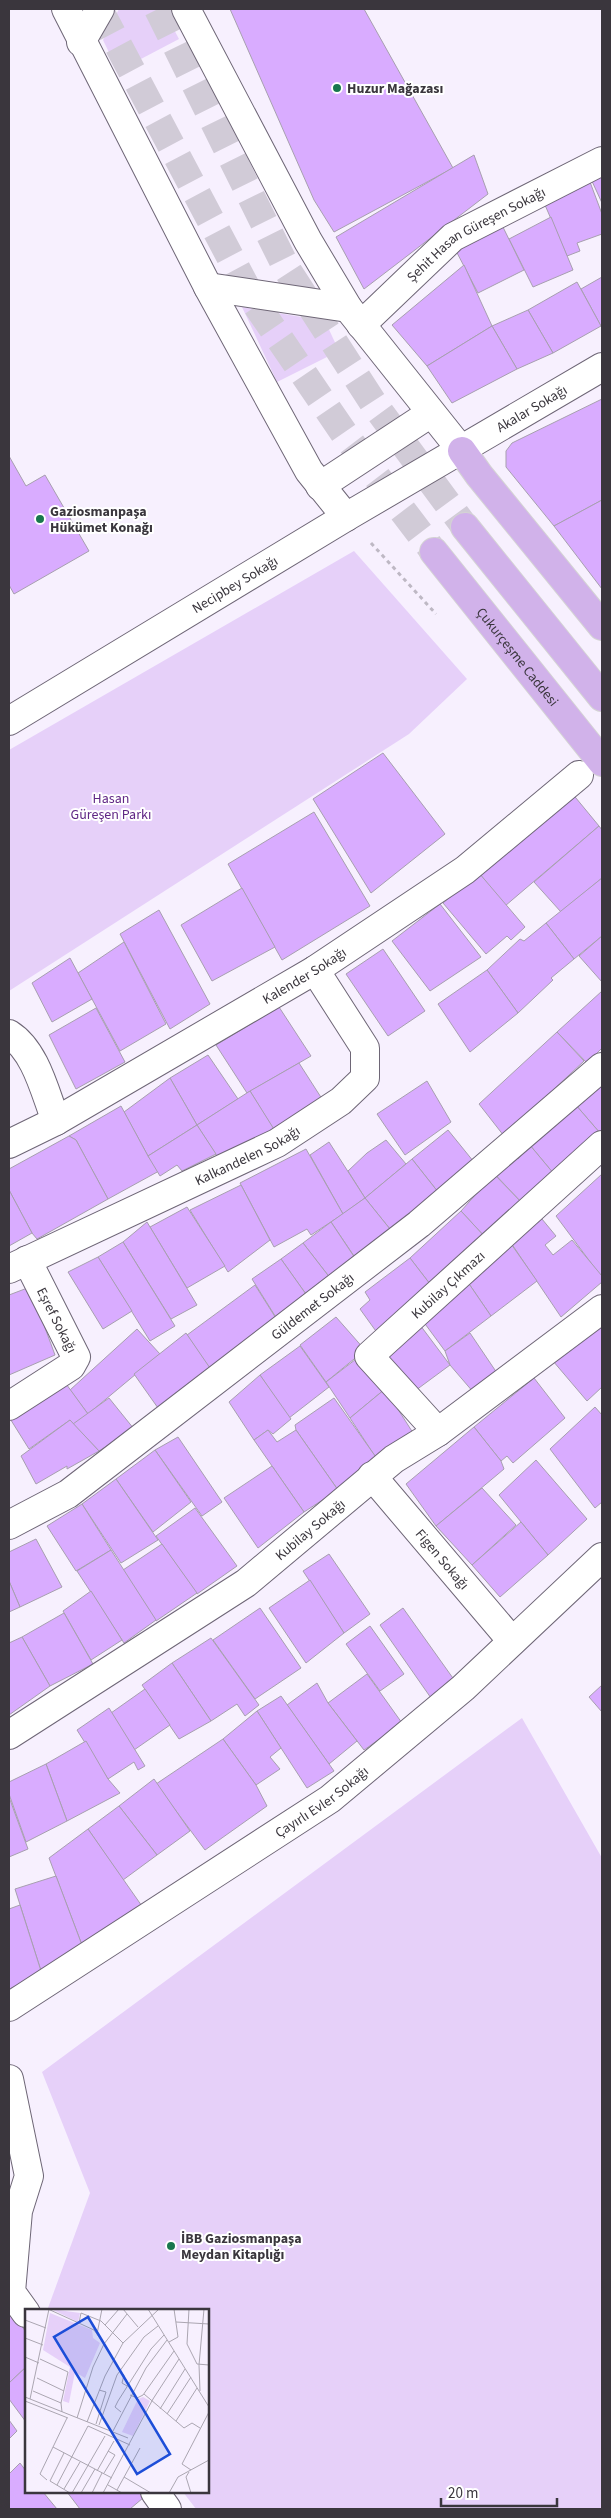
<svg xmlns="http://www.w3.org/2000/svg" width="611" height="2518" viewBox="0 0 611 2518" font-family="'Source Sans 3',sans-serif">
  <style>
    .green { fill: #e6d0f9 }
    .building { fill: #d9acff; stroke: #a79faf }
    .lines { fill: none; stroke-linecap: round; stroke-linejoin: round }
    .primary-tunnel { stroke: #d1cbd7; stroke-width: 28; stroke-dasharray: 28 14; stroke-linecap: butt }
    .pedestrian-casing { stroke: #6e6676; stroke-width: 30 }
    .minor-casing { stroke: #6e6676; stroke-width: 30 }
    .tertiary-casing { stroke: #6e6676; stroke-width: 30 }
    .primary-casing { stroke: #d4d3d4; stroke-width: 30 }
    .path { stroke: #beb8c4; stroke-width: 3; stroke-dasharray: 4 4; stroke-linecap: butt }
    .pedestrian { stroke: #fff; stroke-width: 28 }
    .minor { stroke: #fff; stroke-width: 28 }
    .tertiary { stroke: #fff; stroke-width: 28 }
    .primary { stroke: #d1b2ea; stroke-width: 28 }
    .poi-dot { fill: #18774e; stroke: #fff; stroke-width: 2 }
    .labels { text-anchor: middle; stroke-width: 4; stroke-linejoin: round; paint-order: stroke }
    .poi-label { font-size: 14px; font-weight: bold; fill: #3a363d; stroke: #fff; text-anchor: start }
    .street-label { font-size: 14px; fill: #3a363d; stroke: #fff }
    .park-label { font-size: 14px; fill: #602785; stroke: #fff }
    .inset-road { fill: none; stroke: #aba6b1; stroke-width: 1 }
    .view { fill: #1d4ed8; fill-opacity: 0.15; stroke: #1d4ed8; stroke-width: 2.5 }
    .inset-edge { fill: none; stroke: #3a363d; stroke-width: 2.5 }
  </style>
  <rect width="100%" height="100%" fill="#f7f0fe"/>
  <g class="green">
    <path d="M119,9H163L179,39L118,71L103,40Z"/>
    <path d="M242,307L325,321L339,351L277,382Z"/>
    <path d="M354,551L467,679L409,734L9,991V750Z"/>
    <path d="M522,1718L602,1858V2509H196L183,2492H208V2310H49L48,2308L90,2193L42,2072Z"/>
  </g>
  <g class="building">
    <path d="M230,9H364L453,168L334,232L314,200Z"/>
    <path d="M474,155L488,194L364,289L336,237Z"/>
    <path d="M602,174V203L591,179Z"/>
    <path d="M590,182L602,214V234L577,243L580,251L567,256L545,205Z"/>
    <path d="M551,217L573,270L533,287L509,239Z"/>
    <path d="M500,221L524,270L478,293L454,247Z"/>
    <path d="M464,265L492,326L427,366L392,325Z"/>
    <path d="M602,277V328L581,289Z"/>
    <path d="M577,282L601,326L553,353L528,310Z"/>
    <path d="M528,310L553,353L517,369L492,326Z"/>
    <path d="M492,326L517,369L452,403L427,366Z"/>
    <path d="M602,399V500L554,526L506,467V451L512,443Z"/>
    <path d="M9,456L26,486L45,475L89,551L14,594L9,585Z"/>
    <path d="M602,500V589L554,526Z"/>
    <path d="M383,753L445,834L371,893L313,799Z"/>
    <path d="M571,792L599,826L505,906L479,873Z"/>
    <path d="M314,812L370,906L282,960L228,864Z"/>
    <path d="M599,826L602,830V878L561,912L534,882Z"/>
    <path d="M479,873L525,927L511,940L507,936L486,954L443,903Z"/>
    <path d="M602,878V936L574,959L546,923Z"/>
    <path d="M242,888L275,947L212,981L181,925Z"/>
    <path d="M440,904L481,957L430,991L392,941Z"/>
    <path d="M159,910L210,1004L170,1029L120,934Z"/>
    <path d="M546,923L574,959L551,978L553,980L518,1013L487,970L520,939L524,941Z"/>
    <path d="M602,936V982L579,956Z"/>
    <path d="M124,942L166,1024L120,1051L78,973Z"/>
    <path d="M383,949L425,1011L388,1036L346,974Z"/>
    <path d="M70,958L92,999L52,1022L32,983Z"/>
    <path d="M487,970L518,1013L470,1052L438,1004Z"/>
    <path d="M602,991V1048L587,1063L557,1032Z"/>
    <path d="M279,1007L311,1056L247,1093L216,1045Z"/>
    <path d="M96,1008L125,1062L76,1089L49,1035Z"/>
    <path d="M557,1032L584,1061L504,1136L479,1104Z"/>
    <path d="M208,1055L238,1099L197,1125L170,1078Z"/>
    <path d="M299,1063L324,1102L274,1130L250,1091Z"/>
    <path d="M170,1078L197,1125L148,1156L124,1112Z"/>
    <path d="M602,1080V1131L600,1133L575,1104Z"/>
    <path d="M427,1081L451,1122L405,1155L377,1114Z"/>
    <path d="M250,1091L277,1134L220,1161L197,1125Z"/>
    <path d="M575,1104L600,1133L554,1174L529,1144Z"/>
    <path d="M121,1106L148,1156L159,1171L108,1199L76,1140L69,1136Z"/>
    <path d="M197,1125L216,1154L182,1171L177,1165L160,1176L148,1156Z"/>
    <path d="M448,1130L478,1167L442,1197L412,1159Z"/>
    <path d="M69,1136L76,1140L108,1199L37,1239L32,1233L9,1190V1169Z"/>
    <path d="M386,1140L406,1164L365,1198L348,1171L367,1153Z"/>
    <path d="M329,1142L365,1198L343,1214L310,1155Z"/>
    <path d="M529,1144L554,1174L522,1203L490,1169L508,1150L518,1159Z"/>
    <path d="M306,1149L343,1214L311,1235L307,1229L274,1247L240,1183Z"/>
    <path d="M412,1159L442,1197L394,1234L365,1198Z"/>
    <path d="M494,1174L522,1203L485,1237L461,1211Z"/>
    <path d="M602,1174V1273L600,1275L556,1216Z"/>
    <path d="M241,1185L270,1240L228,1272L190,1210Z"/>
    <path d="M9,1190L32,1233L9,1246Z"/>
    <path d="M365,1198L394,1234L358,1262L331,1222Z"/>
    <path d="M187,1207L225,1266L187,1288L150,1227Z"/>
    <path d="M461,1211L485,1237L430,1284L410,1258Z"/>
    <path d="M537,1213L556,1236L545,1245L553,1255L572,1240L602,1276V1282L561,1317L507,1237Z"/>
    <path d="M147,1222L197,1305L171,1319L123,1242Z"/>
    <path d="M331,1222L359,1264L334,1283L303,1243Z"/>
    <path d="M509,1241L537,1281L491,1316L465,1278Z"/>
    <path d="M123,1242L175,1326L150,1341L98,1257Z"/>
    <path d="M303,1243L334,1283L313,1304L281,1259Z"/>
    <path d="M98,1257L132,1311L103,1329L68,1272Z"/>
    <path d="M410,1258L430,1284L394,1314L396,1317L378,1334L360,1309L370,1300L365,1292Z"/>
    <path d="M281,1259L313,1304L282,1327L252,1279Z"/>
    <path d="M465,1278L491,1316L445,1351L420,1317Z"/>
    <path d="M255,1285L279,1323L212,1372L187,1335Z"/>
    <path d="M30,1287L55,1355L9,1375V1295Z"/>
    <path d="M336,1317L365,1350L326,1382L300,1345Z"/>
    <path d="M602,1319V1387L587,1401L553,1361Z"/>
    <path d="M417,1321L450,1365L408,1396L376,1353Z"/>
    <path d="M137,1329L160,1354L88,1414L70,1390Z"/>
    <path d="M186,1333L210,1368L158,1408L134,1374Z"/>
    <path d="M470,1333L497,1373L474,1393L450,1365L445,1351Z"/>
    <path d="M300,1346L329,1387L289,1418L260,1375Z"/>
    <path d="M360,1356L385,1389L350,1418L326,1382Z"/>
    <path d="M260,1375L291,1419L273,1434L268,1430L254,1440L229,1402Z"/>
    <path d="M534,1378L565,1418L513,1463L507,1456L501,1461L474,1427Z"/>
    <path d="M64,1381L88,1414L75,1426L70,1420L29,1449L9,1417Z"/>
    <path d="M385,1389L415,1436L382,1467L350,1418Z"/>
    <path d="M109,1398L134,1429L99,1451L73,1424Z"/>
    <path d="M334,1398L378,1460L338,1490L296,1430L295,1425Z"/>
    <path d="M595,1407L602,1415V1502L595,1508L550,1449Z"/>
    <path d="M70,1420L99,1451L67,1469V1466L36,1484L21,1456Z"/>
    <path d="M474,1427L501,1461L504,1469L436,1526L406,1484Z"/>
    <path d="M268,1430L277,1442L296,1430L338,1490L304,1512L254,1440Z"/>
    <path d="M178,1437L222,1502L202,1516L155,1450Z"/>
    <path d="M155,1450L191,1502L153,1532L116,1479Z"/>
    <path d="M536,1460L587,1519L548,1555L499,1495Z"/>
    <path d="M272,1466L304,1512L258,1548L224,1498Z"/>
    <path d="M116,1479L158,1540L121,1563L82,1504Z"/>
    <path d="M482,1488L516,1525L472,1565L436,1526Z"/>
    <path d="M82,1504L111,1550L76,1571L47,1526Z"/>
    <path d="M195,1508L237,1566L197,1594L156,1536Z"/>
    <path d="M521,1522L548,1555L500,1597L472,1565Z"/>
    <path d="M36,1539L62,1587L20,1607L9,1581V1552Z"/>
    <path d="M162,1544L197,1593L156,1621L123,1570Z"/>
    <path d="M111,1550L156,1620L124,1643L77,1571Z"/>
    <path d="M329,1554L370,1614L344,1633L303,1571Z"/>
    <path d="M310,1580L344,1633L306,1663L269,1608Z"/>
    <path d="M9,1581L20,1607L9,1612Z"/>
    <path d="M91,1591L122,1640L91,1660L63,1611Z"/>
    <path d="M260,1608L301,1668L255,1699L213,1640Z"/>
    <path d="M403,1608L455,1681L431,1698L380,1625Z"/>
    <path d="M64,1613L93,1664L50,1686L22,1637Z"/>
    <path d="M370,1626L404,1674L380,1691L346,1644Z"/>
    <path d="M22,1637L50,1686L9,1715V1643Z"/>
    <path d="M211,1638L259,1705L245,1716L237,1704L211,1721L172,1663Z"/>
    <path d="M172,1663L211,1721L179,1739L142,1685Z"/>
    <path d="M367,1674L402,1723L364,1750L328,1703Z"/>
    <path d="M317,1683L328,1703L357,1741L329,1764L287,1705Z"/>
    <path d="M602,1685V1712L589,1697Z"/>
    <path d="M145,1689L170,1725L134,1750L111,1713Z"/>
    <path d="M281,1696L334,1771L307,1788L257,1711Z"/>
    <path d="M109,1708L145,1766L138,1770L134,1762L108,1779L77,1730Z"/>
    <path d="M257,1711L281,1748L270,1757L280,1769L256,1785L223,1739Z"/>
    <path d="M223,1739L256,1785L267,1806L205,1850L156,1784Z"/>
    <path d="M86,1741L108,1779L120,1793L67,1821L46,1764Z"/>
    <path d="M46,1764L67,1821L26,1842L9,1794V1782Z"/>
    <path d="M154,1779L190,1831L157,1855L119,1806Z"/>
    <path d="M9,1797L28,1849L9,1857Z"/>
    <path d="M119,1806L157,1855L123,1880L88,1829Z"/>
    <path d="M88,1829L144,1909L85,1953L49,1858Z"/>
    <path d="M56,1876L85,1953L42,1974L15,1889Z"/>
    <path d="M20,1905L42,1974L11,1988L9,1991V1909Z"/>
    <path d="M9,2309L26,2332V2367L9,2383Z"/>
    <path d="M26,2367V2422L9,2399V2383Z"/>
    <path d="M9,2420L17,2431L9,2439Z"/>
    <path d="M20,2463L26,2471V2492H43L57,2509H9V2474Z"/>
    <path d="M67,2492H139L143,2498L130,2509H80Z"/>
  </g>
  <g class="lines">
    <g class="primary-tunnel">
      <path d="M99,9L253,300L348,439L434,552"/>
      <path d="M158,9L288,271L374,404L465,527"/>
    </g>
    <defs>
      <g id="pedestrian">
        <path d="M66,9L208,287L309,471L346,517"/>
        <path d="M186,9L308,241L348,308L462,451"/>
        <path d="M81,42L100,9"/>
        <path d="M208,287L348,308"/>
        <path d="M320,486L431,413"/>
      </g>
      <g id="minor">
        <path id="s1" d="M361,325L453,237L602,161"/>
        <path d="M9,1034C36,1051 45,1093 56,1121"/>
        <path id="s2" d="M9,1144L56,1121L315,970L465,870L579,775"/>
        <path id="s3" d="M9,1269L277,1143L341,1101L365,1078V1048L315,970"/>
        <path d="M9,1406L71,1366L76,1357L27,1260"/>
        <path id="s4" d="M438,1432L369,1356L602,1145"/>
        <path id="s5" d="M372,1476L512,1641"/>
        <path id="s6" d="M9,1525L68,1494L419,1224L602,1067"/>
        <path id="s7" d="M9,1735L246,1583L394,1459L438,1432L602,1309"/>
        <path id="s8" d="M9,2007L330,1799L463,1688L602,1557"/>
        <path d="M9,2079L29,2176L18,2211L11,2292L26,2313"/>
        <path d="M155,2492L167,2509"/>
      </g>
      <g id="tertiary">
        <path id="s9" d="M9,721L346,517L602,367"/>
      </g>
      <g id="primary">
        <path d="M462,451L479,475L602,626"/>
        <path d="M465,527L602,697"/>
        <path id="s10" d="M434,552L602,762"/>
      </g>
    </defs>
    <use href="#pedestrian" class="pedestrian-casing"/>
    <use href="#minor" class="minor-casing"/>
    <use href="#tertiary" class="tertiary-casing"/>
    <use href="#primary" class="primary-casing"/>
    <path class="path" d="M371,543L436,614"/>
    <use href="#pedestrian" class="pedestrian"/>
    <use href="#minor" class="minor"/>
    <use href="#tertiary" class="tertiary"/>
    <use href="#primary" class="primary"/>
  </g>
  <g class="poi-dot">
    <circle cx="337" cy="88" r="5"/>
    <circle cx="40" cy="519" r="5"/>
    <circle cx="171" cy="2246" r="5"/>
  </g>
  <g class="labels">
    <g class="poi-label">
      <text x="347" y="93">Huzur Mağazası</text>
      <text x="50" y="516">Gaziosmanpaşa<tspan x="50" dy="16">Hükümet Konağı</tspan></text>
      <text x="181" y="2243">İBB Gaziosmanpaşa<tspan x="181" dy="16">Meydan Kitaplığı</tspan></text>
    </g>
    <g class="street-label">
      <text dy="5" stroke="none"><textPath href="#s1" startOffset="148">Şehit Hasan Güreşen Sokağı</textPath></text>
      <text dy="5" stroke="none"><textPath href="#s9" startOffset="609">Akalar Sokağı</textPath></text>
      <text dy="5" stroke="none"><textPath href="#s9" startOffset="264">Necipbey Sokağı</textPath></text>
      <text dy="5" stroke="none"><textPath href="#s10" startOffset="134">Çukurçeşme Caddesi</textPath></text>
      <text dy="5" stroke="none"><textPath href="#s2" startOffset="340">Kalender Sokağı</textPath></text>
      <text dy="5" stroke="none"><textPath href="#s3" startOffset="264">Kalkandelen Sokağı</textPath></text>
      <text dy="5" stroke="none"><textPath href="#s4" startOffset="209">Kubilay Çıkmazı</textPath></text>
      <text dy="5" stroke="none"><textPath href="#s6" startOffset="375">Güldemet Sokağı</textPath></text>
      <text transform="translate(57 1320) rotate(63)" y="5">Eşref Sokağı</text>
      <text dy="5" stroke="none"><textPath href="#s7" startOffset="365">Kubilay Sokağı</textPath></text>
      <text dy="5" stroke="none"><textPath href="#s5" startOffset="109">Figen Sokağı</textPath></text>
      <text dy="5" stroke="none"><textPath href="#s8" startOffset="374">Çayırlı Evler Sokağı</textPath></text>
    </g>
    <g class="park-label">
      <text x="111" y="803">Hasan<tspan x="111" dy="16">Güreşen Parkı</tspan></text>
    </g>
  </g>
  <g transform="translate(25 2309)">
    <rect width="184" height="184" fill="#f7f0fe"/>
    <path d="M26,0L55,4L53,13ZM25,4L67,21L68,29L75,34L60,69L50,63L44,94L38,92L45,58L18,41ZM118,88L125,92L108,127L97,123L113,90Z" fill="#e6d0f9"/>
    <path class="inset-road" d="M23,0L69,21L79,35M98,0L113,18M123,0L184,98M164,0L162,35L172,55L184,56M0,11L21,19M151,13L184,15M54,14L56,4L76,12L98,34M80,16L94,0M72,25L77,0M0,29L18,36M144,33L153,28L149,0M0,48L14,54M15,50L43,63L36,94M95,62L99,66L97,74L102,77M12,69L39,82M8,82L36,94L37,103M175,82L174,56L179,0M119,85L159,119L167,114L175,119M105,86L112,89L118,86L149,42M0,88L103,129M5,90L24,0M0,92L43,109M135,100L160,60M96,103L90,98L93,92L126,40L139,26M142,105L166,68M52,109L68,58L79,35L102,5M151,112L172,79M62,113L80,67L98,34L134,0M71,115L81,83L74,81M74,116L92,66L119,28L133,17M63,117L105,136M88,122L121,59L142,31M28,138L87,169M39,144L25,172L45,184M166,161L157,155L184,103M72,162L89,132M164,163L161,168L166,184M79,164L90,146L83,142M99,168L126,184M22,171L15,165L42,109M32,176L63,117M83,176L97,184M39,180L55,153M92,181L115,139M47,184L80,127M56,184L70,160M67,184L77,164M78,184L128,90L154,50M144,184L153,168L184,151"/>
    <path class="view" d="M63,8L145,145L112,165L29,28Z"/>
    <rect width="184" height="184" class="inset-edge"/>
  </g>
  <rect width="611" height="2518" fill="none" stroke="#3a363d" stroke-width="20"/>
  <path d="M441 2498v8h116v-8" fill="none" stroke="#3a363d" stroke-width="2.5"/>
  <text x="448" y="2498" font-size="15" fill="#3a363d" stroke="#ffffff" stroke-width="4" paint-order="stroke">20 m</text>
</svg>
